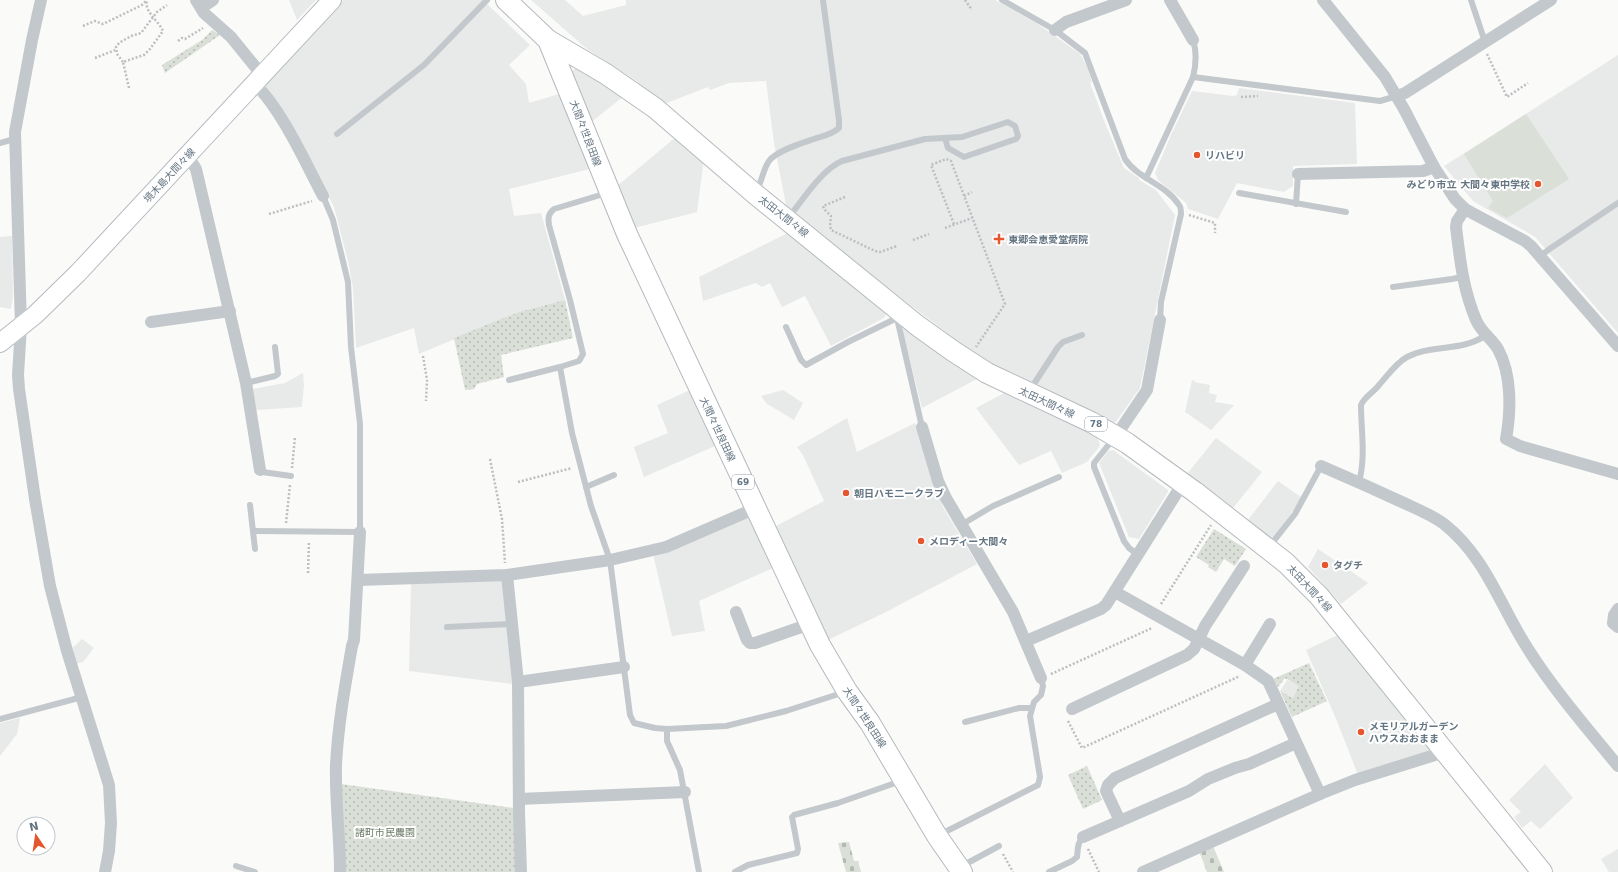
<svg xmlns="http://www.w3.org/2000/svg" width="1618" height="872" viewBox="0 0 1618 872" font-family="'DejaVu Sans','Noto Sans JP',sans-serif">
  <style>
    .built { fill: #e8e9e9 }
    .green { fill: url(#green-dots) }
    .cemetery { fill: url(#cemetery-stones) }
    .pitch { fill: #dadfd7 }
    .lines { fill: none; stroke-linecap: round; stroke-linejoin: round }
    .secondary-casing { stroke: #b3babf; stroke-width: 20 }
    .primary-casing { stroke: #b5babe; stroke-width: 22 }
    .path { stroke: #bbbfc2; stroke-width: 2.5; stroke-dasharray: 2 2; stroke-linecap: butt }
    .service { stroke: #c3c8cc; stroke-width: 6 }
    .minor { stroke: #c3c8cc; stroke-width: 12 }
    .secondary { stroke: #fff; stroke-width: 18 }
    .primary { stroke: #fff; stroke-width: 20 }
    .poi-dot { fill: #e4572e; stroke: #fff; stroke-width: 1.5 }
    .labels { text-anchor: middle; stroke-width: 4; stroke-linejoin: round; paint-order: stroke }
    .shield { fill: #fff; stroke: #939fa8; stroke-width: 1 }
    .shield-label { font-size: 9px; font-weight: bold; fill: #657683 }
    .street-label { font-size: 10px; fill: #657683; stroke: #fff }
    .poi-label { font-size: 10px; font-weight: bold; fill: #657683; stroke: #fff; text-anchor: start }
    .park-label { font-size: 10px; fill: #687a64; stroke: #fff }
  </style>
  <defs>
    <pattern id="green-dots" width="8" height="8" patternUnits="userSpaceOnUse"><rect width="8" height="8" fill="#dadfd7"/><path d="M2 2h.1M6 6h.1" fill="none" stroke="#b4b9b4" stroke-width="1.8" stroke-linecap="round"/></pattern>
    <pattern id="cemetery-stones" width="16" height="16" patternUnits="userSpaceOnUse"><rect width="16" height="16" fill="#dadfd7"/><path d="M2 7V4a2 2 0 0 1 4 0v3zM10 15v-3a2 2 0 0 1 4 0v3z" fill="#b4b9b4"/></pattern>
  </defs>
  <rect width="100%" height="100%" fill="#fafaf8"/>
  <g class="built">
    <path d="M289,0H316L297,20Z"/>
    <path d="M343,0H483L530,45L509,65L526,84L529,103L559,94L590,169L509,189L514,216L541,213L565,300L519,312L419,354L414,328L356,348L353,288L348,261L334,207L283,113L265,85Z"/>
    <path d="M531,0H565L583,16L626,5V0H995L1038,24L1080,54L1087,67L1092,82L1090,83L1105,123L1124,168L1139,178V180L1156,190L1175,215L1140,388L1115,423L1015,376L988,362L968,349L875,278L786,205L774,143L766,81L729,83L710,90L708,87L664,104L635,80L587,49Z"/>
    <path d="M1618,55V333L1535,237L1473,201L1444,166Z"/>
    <path d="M577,67L624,96L590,123L570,73Z"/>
    <path d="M1239,88L1355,103L1357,164L1293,166V186L1284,192L1237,183L1218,219L1188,209L1186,203L1158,180L1155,173L1171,135L1192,91L1233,96L1237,95Z"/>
    <path d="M676,137L704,159L697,212L634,228L616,187Z"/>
    <path d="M790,232L887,312L884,318L831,346L805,296L782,307L770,283L762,287L756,283L703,301L699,277Z"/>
    <path d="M12,236L13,296L11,309L0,307V237Z"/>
    <path d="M905,327L977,376V379L922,408L902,329Z"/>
    <path d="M303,373L304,385L302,407L256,410L252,389L285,383Z"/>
    <path d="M1192,380L1195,381L1194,382L1210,385L1209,393L1217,395L1215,402L1234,405L1211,430L1185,412Z"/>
    <path d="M690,390L715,446L644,477L634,447L668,433L657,405Z"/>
    <path d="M783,390L803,403L794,420L774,408L767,404L761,396Z"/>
    <path d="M1006,392L1097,435L1100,446L1087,462L1062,473L1051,451L1019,465L976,408Z"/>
    <path d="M847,418L857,452L915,423L943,507L977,564L888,611L826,641L774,527L824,501L803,455L797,447Z"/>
    <path d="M1216,438L1262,472L1233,508L1187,474Z"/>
    <path d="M1113,450L1168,490V492L1139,539L1129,537L1099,463L1108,451Z"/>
    <path d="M1278,481L1302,498L1274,538L1272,539L1248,520Z"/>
    <path d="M748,517L751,521L773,568L699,601L705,631L672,636L653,554Z"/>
    <path d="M1318,549L1368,583L1341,604L1308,567Z"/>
    <path d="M500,579L503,582L513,684L409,671L411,583Z"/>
    <path d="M1340,634L1434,750L1358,775L1337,721L1306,650Z"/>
    <path d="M82,639L94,648L83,662L76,664L71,649Z"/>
    <path d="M1287,680L1300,686L1293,698L1280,691Z"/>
    <path d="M20,718L17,734L0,756V723Z"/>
    <path d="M1545,764L1573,798L1540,829L1531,821L1522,828L1514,817L1521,812L1509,800Z"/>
    <path d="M1618,849V872H1609L1601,859Z"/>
  </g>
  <g class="green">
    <path d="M212,30L220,35L165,73L162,65L202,40Z"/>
    <path d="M565,300L573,338L501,355L504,377L477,384L474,389L465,390L454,338L519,312Z"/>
    <path d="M1214,529L1246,549L1235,566L1224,559L1216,572L1208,567L1209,565L1196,557Z"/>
    <path d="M1309,663L1327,701L1292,717L1280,691L1293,698L1299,686L1285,678L1278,687L1273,679Z"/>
    <path d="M1087,766L1102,800L1083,809L1068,775Z"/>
    <path d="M341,784L514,808L517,872H344Z"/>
  </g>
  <g class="cemetery">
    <path d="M849,842L854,861H858L861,872H846L838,843Z"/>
    <path d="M1213,846L1224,872H1207L1199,851Z"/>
  </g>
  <path class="pitch" d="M1526,114L1569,179L1507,218L1488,208L1493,201L1464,154Z"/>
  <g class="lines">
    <defs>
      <path id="secondary" d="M0,343L35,315L78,273L332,0"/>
      <g id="primary">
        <path d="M506,0L548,40L627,234L820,645L847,691L870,723L937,836L962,872"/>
        <path d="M548,40L606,74L655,108L755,194L918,326L953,351L987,373L1091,422L1127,443L1195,492L1286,563L1319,596L1542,872"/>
      </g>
    </defs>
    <use href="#secondary" class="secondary-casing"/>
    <use href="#primary" class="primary-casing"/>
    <g class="path">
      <path d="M965,0L972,10"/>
      <path d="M83,26L95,21L103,24L142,5L147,0"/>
      <path d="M178,41L182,38L185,39L203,28"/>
      <path d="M1487,54L1507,97L1528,83"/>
      <path d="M95,58L115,50"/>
      <path d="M123,62L117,54L116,47L119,43L131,36L141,33L157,12L167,5"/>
      <path d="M129,88L123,62L144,55L150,49L163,31C158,20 144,12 147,0"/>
      <path d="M1241,97L1258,96"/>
      <path d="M964,196L972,192"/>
      <path d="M845,197L823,206L824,209L831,216L830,226L831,230L875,251L880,252L897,246"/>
      <path d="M269,214L312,201"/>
      <path d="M1189,215L1215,223V233"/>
      <path d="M954,224L931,165L946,159L951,161L1005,304L976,347"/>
      <path d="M945,228L972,218"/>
      <path d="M913,240L929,234"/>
      <path d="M423,356L427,380L426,401"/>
      <path d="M490,459L502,519L505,563"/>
      <path d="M292,468L295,437"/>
      <path d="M518,482L572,468"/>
      <path d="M286,523L290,485"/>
      <path d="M308,573L309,541"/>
      <path d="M1161,604L1211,525"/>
      <path d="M1051,674L1152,628"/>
      <path d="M1068,721L1082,748L1240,676"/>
      <path d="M1088,849L1099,872"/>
      <path d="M1003,854L1013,872"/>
    </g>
    <g class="service">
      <path d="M1002,0L1055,30L1085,53L1125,159C1138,179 1166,184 1179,205C1181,207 1181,211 1181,214L1161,302L1160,320"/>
      <path d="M1471,0L1485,42"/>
      <path d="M1193,77L1380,101L1397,96"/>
      <path d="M337,134L424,65L487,0"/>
      <path d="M0,143L14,139"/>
      <path d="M1146,178L1193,77C1196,65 1197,52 1193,40"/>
      <path d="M756,192C762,182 763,169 769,161C776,151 802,143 814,139C823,136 831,135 839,128V120L823,0"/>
      <path d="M1239,193L1346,212"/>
      <path d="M1296,204L1298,174"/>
      <path d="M788,218C803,200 821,170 842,161L925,139L962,137L1008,122L1015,126L1018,136L1016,139L964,157L948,148L945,138"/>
      <path d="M1540,257L1548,250L1618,203"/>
      <path d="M1393,287L1452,279L1462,277"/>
      <path d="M897,318L922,427"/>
      <path d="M786,327L801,360L806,365L848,342L897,318L900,315"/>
      <path d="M560,367L579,361L583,354L570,300L549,225C548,218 548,214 554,209L607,193"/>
      <path d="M509,380L560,367L572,433L591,506L610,560L630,715L634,723L655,728L667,729L726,726L786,711L845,692"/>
      <path d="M246,383L275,376L278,374L275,347"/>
      <path d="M1030,390L1058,347L1063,342L1082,335"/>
      <path d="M1114,438L1094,463V467L1124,541L1129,548L1137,554"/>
      <path d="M260,470L262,472L291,476"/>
      <path d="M1359,482C1366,456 1361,431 1361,405C1364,397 1374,392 1379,385C1387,376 1396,363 1407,357C1431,344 1463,352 1486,335"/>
      <path d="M586,487L614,475"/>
      <path d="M250,505L255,549"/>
      <path d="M961,525L993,506L1059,477"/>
      <path d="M253,531L360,532V424L351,347L348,282L333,220L323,196"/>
      <path d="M1269,547L1295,514L1321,466"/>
      <path d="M447,627L511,624"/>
      <path d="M0,719L82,697"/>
      <path d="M965,722L1019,708H1032"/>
      <path d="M667,729V741L680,770L699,872"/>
      <path d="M939,835L1038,785L1040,777L1030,716L1034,702L1041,695L1043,686L1041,678"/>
      <path d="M236,866L255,872"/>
      <path d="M962,866L999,846"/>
      <path d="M735,872L748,865L797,853L798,849L792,817L794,815L838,803L901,781"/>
      <path d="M1049,872L1072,861L1077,857C1078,850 1077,842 1083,837"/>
    </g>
    <g class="minor">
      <path d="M41,0L32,40L15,132L21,326L18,375L19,389L35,499L50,586L67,651L109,785L111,823L109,851L105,872"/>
      <path d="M196,0L204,13L231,37L262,75"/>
      <path d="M1170,0L1193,40"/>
      <path d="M1323,0L1385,77L1404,109L1434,167L1455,199L1465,209L1474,214L1525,241L1531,246L1618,346"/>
      <path d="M201,8L213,0"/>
      <path d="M1055,30L1066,22L1126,0"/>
      <path d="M255,84C282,110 305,162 323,196"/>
      <path d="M1397,96L1405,93L1551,0"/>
      <path d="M187,155L196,169L246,383L260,470"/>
      <path d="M1298,174L1423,171L1434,167"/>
      <path d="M1465,209L1457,221L1456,227C1460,260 1463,289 1476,320C1481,332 1492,339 1498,349C1512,375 1511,411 1506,439L1520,446L1618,474"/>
      <path d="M151,322L230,311"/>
      <path d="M922,427L938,481L946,498L1013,612L1041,678"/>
      <path d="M1116,436L1147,390L1160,320"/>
      <path d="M1321,466C1349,478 1376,490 1404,503C1417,509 1432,515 1444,524C1486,557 1500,606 1528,649C1554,690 1587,728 1618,766"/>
      <path d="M507,575L518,682L519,812L521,872"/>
      <path d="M358,580L507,575L610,560L666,547L756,508"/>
      <path d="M1115,592L1245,665L1268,681L1320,794"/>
      <path d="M1618,609L1614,615L1613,623L1618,627"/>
      <path d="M736,612L747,640L750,643H755L810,624"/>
      <path d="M1026,641L1101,609L1106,605L1183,483"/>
      <path d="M1245,665L1270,624"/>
      <path d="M518,682L624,667"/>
      <path d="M1072,709L1187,655L1194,649L1205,626L1244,566"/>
      <path d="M519,799L685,792"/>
      <path d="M1120,821L1106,791L1108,785L1115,778L1278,704"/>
      <path d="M1083,837L1189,791L1208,779L1235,768L1249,764L1296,743"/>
      <path d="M340,872C340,836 335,801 336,765C338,725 345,686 352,646L354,640L360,532"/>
      <path d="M1143,872L1320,794L1355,780L1435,755L1445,750"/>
    </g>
    <use href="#secondary" class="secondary"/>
    <use href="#primary" class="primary"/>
  </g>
  <g class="poi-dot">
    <circle cx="1197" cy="155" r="4"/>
    <circle cx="1538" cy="184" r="4"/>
    <path d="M997 233h4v4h4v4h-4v4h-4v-4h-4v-4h4z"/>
    <circle cx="846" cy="493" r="4"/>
    <circle cx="921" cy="541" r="4"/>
    <circle cx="1325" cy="565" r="4"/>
    <circle cx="1361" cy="732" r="4"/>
  </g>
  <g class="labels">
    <g class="shield">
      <rect x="1085" y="417" width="22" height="14" rx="3"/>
      <rect x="732" y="475" width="22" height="14" rx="3"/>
    </g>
    <g class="shield-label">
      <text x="1096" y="427">78</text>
      <text x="743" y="485">69</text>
    </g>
    <g class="street-label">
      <text transform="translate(586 133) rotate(69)" y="4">大間々世良田線</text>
      <text transform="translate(169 175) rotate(-47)" y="4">境木島大間々線</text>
      <text transform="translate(784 216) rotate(38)" y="4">太田大間々線</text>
      <text transform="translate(1047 402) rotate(25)" y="4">太田大間々線</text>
      <text transform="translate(718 429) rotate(65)" y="4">大間々世良田線</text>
      <text transform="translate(1310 588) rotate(47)" y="4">太田大間々線</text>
      <text transform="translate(865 717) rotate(57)" y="4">大間々世良田線</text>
    </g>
    <g class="poi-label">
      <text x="1205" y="159">リハビリ</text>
      <text x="1530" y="188" text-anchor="end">みどり市立 大間々東中学校</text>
      <text x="1008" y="243">東郷会恵愛堂病院</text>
      <text x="854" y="497">朝日ハモ二ークラブ</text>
      <text x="929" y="545">メロディー大間々</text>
      <text x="1333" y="569">タグチ</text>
      <text x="1369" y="730">メモリアルガーデン<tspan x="1369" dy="12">ハウスおおまま</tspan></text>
    </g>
    <g class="park-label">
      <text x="385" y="836">諸町市民農園</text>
    </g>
  </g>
  <g transform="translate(36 836) rotate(347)"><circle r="19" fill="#ffffff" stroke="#c1c8cd"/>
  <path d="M0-3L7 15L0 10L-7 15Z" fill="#e4572e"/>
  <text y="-6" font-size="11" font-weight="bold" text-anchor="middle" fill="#657683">N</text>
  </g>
</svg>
